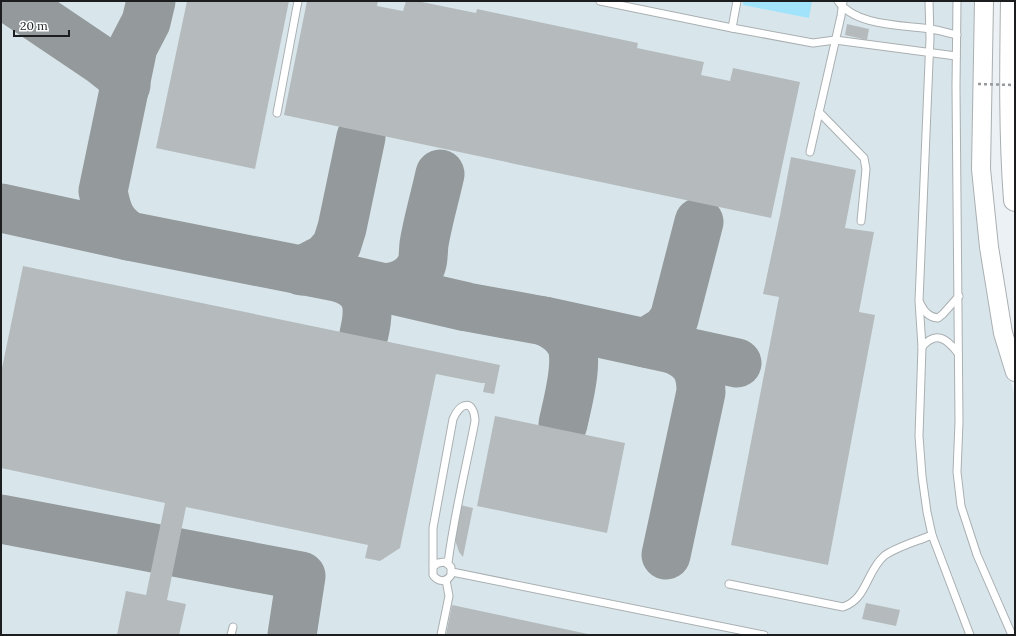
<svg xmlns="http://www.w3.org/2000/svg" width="1016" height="636" viewBox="0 0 1016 636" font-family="Lora,serif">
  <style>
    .built { fill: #d8e6ec }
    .green { fill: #a0e3fb }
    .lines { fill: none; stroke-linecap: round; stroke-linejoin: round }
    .taxiway { stroke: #94999b; stroke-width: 49 }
    .building { fill: #b5bbbd }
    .service-casing { stroke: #aaafb1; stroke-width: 9 }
    .tertiary-casing { stroke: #aaafb1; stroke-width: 20 }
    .primary-casing { stroke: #aaafb1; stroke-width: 24 }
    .service { stroke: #fff; stroke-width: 7 }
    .tertiary { stroke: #fff; stroke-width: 18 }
    .primary { stroke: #fff; stroke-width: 22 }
    .path-bridge { stroke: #95999b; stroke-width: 2.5; stroke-dasharray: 3 3; stroke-linecap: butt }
  </style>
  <rect width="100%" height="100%" fill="#ebf1f4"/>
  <path class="built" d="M1,1H978L998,334L1015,396V635H1Z"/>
  <path class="green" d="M743,1H812L809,18L743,5Z"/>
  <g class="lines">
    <g class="taxiway">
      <path d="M13,1L102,61L116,72L126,85"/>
      <path d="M1,208L129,236L341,278L467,307L544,321L737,363"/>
      <path d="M129,236C110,223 107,212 103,191L133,47L146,22L151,1"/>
      <path d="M301,271L326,258L333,250L337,244L342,228L361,137"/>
      <path d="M341,278C370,288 370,308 364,334"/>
      <path d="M381,288C398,287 411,283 420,268C424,262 423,251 424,244C428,220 435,197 440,174"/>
      <path d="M544,321C555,326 564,331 570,342C580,358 567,405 563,424"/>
      <path d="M645,343L666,330L674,319L699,222"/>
      <path d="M1,519L301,576L292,635"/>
      <path d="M666,555L701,392C701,368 694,358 671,348"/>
    </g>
  </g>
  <g class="building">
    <path d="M187,1H289L255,169L156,148Z"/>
    <path d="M307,1H378L377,6L403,11L406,1H417L476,13L477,9L638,43L637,48L704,62L701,75L730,81L733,68L800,82L771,218L284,115Z"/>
    <path d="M847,24L869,29L867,40L845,35Z"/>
    <path d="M791,157L856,170L845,228L874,232L859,312L875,315L828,565L731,545L779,297L763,294L780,215Z"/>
    <path d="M23,266L500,365L494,394L483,392L485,383H481L436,374L400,548L380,561L365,558L368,545L186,507L167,600L186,604L179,635H117L126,591L146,595L165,503L1,468V373Z"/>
    <path d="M495,416L625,443L607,533L477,506Z"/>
    <path d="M460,505L473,508L463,557L459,552L455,540Z"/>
    <path d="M866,603L900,610L896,626L862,619Z"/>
    <path d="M452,605L588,634V635H446Z"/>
  </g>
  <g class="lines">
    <defs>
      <g id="service">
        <path d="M600,1L732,28L813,43L835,40L956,56"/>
        <path d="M838,1C855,26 902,25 930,29C939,30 948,33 957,35"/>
        <path d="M929,1L930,38L919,301L922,347L919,436L922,476L927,512L932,535L970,635"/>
        <path d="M957,1L956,87L959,422L957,472L961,506L977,555L1012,635"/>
        <path d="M732,28L737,1"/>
        <path d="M819,112L864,158L866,169L861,221"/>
        <path d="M277,113L298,1"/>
        <path d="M810,152L841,16L843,1"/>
        <path d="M920,303C924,311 928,317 938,318L943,314L959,296"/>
        <path d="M922,347C936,330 947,339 958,353"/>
        <path d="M433,567L438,563L445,562L451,567V575C446,583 438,582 433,575V528L453,419C460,402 474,399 475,421C466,468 454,515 448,563"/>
        <path d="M452,572L764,635"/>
        <path d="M729,584L843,607C867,599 866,572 884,556C896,547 918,541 932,535"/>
        <path d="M231,635L233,627"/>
        <path d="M441,635L449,596L446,580"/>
      </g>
      <path id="tertiary" d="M984,1L981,169L989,247L1003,333L1015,372"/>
      <path id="primary" d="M1012,1C1011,67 1010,134 1015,200"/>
    </defs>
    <use href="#service" class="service-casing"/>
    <use href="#tertiary" class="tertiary-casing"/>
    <use href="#primary" class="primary-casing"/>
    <use href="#service" class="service"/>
    <use href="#tertiary" class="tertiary"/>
    <use href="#primary" class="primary"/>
    <path class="path-bridge" d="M978,84L1015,85"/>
  </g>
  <rect width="1016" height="636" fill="none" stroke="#1b1d1e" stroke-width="4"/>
  <path d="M14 30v6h55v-6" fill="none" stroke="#1b1d1e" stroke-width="2"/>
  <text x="20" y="30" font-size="12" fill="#1b1d1e" stroke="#fcfeff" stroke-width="3" paint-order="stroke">20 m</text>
</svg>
